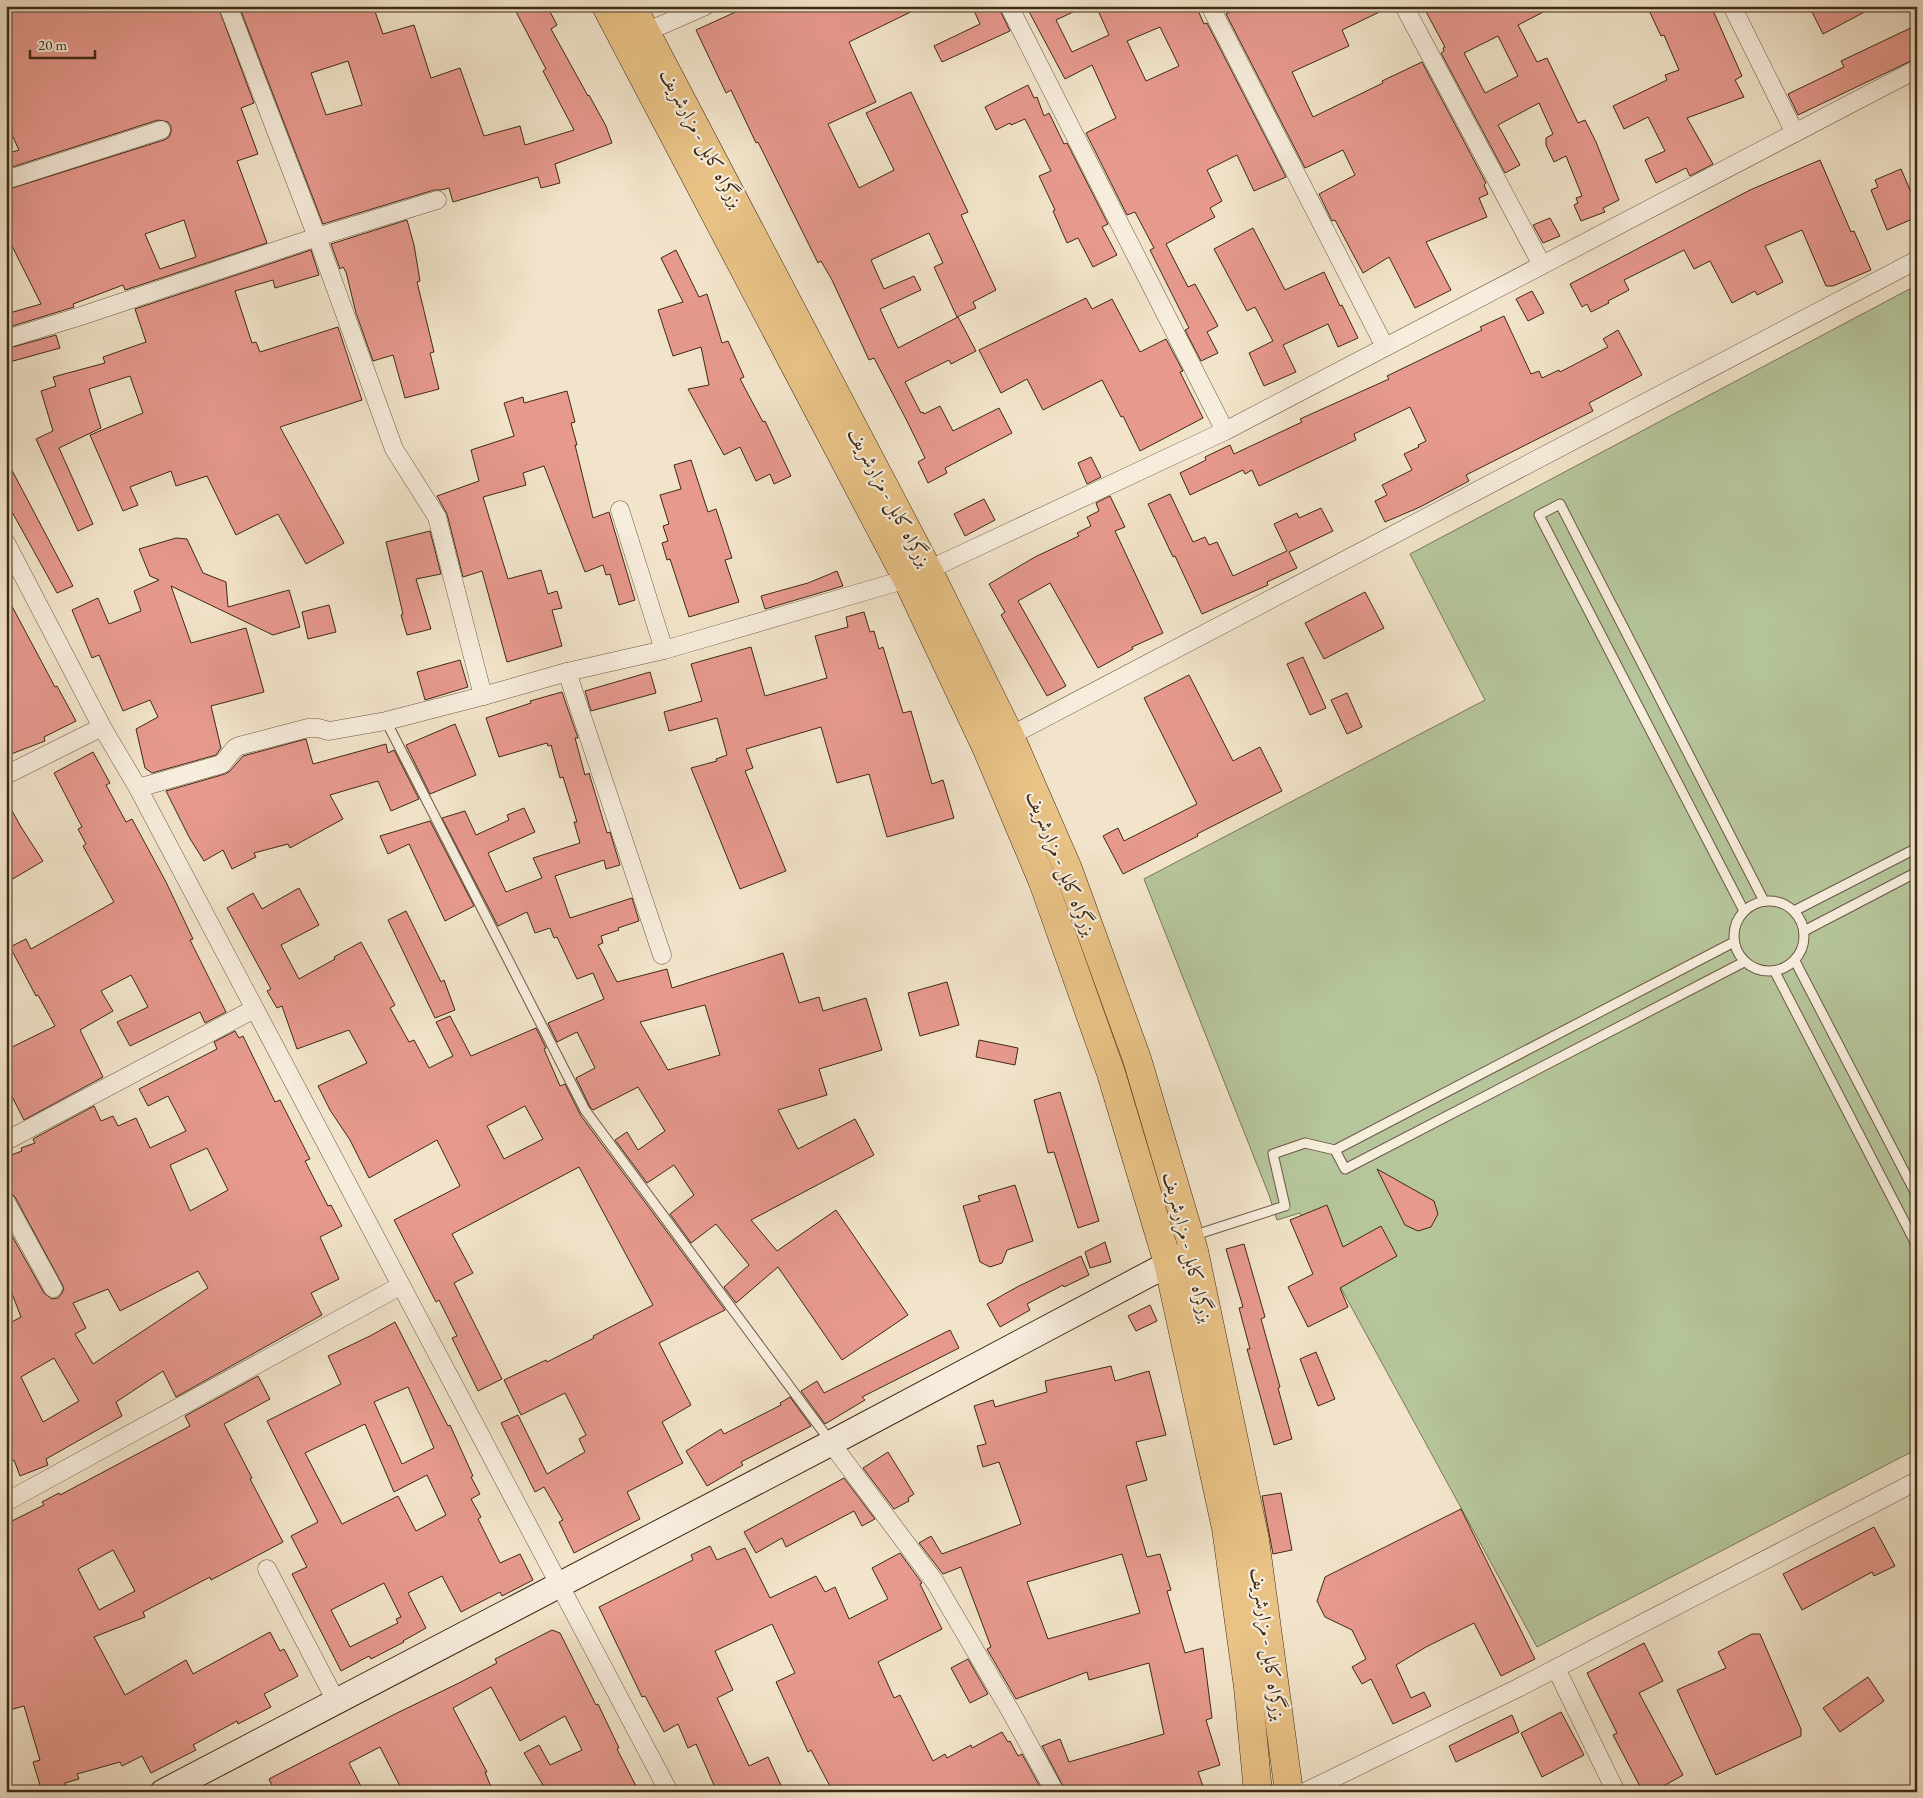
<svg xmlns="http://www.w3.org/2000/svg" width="1923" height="1798" viewBox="0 0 1923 1798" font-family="'EB Garamond',Amiri,serif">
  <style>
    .green { fill: #b6c59b; stroke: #7a7858 }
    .building { fill: #e7998e; stroke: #3e2a14; fill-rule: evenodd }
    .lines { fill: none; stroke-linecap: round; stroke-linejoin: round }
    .lane-casing { stroke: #6b5842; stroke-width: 11 }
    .street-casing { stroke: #6b5842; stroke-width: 19 }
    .secondary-casing { stroke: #3e2a14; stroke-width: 27 }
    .highway-casing { stroke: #3e2a14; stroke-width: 29 }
    .lane { stroke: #f7eddd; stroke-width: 9 }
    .street { stroke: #f7eddd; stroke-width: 18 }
    .secondary { stroke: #f7eddd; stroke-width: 25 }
    .highway { stroke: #e9c286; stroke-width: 28 }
    .labels { text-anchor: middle; stroke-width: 4.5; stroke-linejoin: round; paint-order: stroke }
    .street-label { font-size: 19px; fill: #3e2a14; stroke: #f7eddd }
  </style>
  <rect width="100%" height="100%" fill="#f2e4cb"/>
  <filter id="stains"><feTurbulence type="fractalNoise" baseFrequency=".004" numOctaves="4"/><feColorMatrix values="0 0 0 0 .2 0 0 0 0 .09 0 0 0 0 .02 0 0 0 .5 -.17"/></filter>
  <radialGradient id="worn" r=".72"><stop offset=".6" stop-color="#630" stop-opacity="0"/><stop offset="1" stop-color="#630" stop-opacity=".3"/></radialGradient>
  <path class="green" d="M1917,285V1449L1537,1647L1300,1213L1277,1220L1269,1195L1144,879L1485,700L1410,554Z"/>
  <g class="building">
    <path d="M6,6H218L254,103L241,108L258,154L237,161L267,243L125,290L123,285L73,304L74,307L6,328V314L41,304L6,234V190L164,140L169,137L171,132V126L168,122L158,120L6,169V154L19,150L6,122ZM184,220L196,257L160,269L145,234Z"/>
    <path d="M239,6H373L383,34L414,25L431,78L460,68L484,136L520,126L525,145L574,130L543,71L546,69L513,6H547L557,25L551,29L588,96L589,95L606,126L612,143L555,164L560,183L541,188L538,177L453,202L449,188L441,190H434L323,224ZM348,61L362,105L326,115L311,73Z"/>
    <path d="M738,6H923L849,42L876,102L828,124L859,188L894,170L866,113L911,92L968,212L961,215L996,290L973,302L976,308L957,317L934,267L943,263L929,233L871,260L884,289L914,276L921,290L880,309L898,348L958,317L976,351L951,364L949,360L905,382L921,413L923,412L924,414L940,406L953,431L999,408L1012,433L945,468L947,473L928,483L918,462L925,458L907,421L874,358L869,360L832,280L821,261L818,263L758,142L756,143L731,90L726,93L696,30L740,10Z"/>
    <path d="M972,6H998L1010,31L942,62L934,46L980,24Z"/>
    <path d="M1026,6H1086L1056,20L1072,52L1109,35L1096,6H1196L1204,24L1207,23L1286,177L1254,191L1237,155L1207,170L1222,201L1210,208L1215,217L1166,244L1188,287L1195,284L1218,326L1207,332L1218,353L1201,361L1185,330L1189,328L1150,250L1154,248L1135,212L1127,215L1086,133L1116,118L1092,65L1065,79ZM1160,27L1179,66L1146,81L1127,41Z"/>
    <path d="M1242,6H1392L1342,30L1349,46L1292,72L1313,117L1383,83L1382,81L1422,62L1486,183L1484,185L1488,194L1479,198L1487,217L1426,242L1451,290L1415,308L1389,257L1363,273L1335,220L1332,221L1319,194L1355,175L1343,150L1305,168L1226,14Z"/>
    <path d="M1423,6H1555L1518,25L1537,62L1547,58L1578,123L1585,120L1596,142L1619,200L1603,208L1605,212L1581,221L1574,205L1578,203L1576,198L1582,196L1566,156L1554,162L1546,145V138L1553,134L1539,103L1498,125L1520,165L1505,173L1441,53L1444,51L1443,48L1445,47ZM1498,36L1518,76L1485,93L1464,53Z"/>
    <path d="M1647,6H1711L1742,76L1735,80L1744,97L1687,118L1713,164L1690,176L1686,168L1656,183L1645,160L1665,151L1648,117L1624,129L1613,106L1667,80L1665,75L1679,70L1664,35L1661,36Z"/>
    <path d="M1809,6H1876L1823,34Z"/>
    <path d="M1917,25V58L1798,115L1788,94L1844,67L1841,61Z"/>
    <path d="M1028,85L1034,98L1037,97L1044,116L1049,113L1064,144L1067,143L1108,224L1102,227L1117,255L1093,267L1078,238L1067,243L1053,211L1055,210L1039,176L1051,171L1025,119L1011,125L1010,123L996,130L985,107Z"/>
    <path d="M1820,160L1851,232L1854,231L1871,270L1833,286H1826L1802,230L1765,246L1783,282L1757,295L1755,291L1732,303L1710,261L1694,269L1684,250L1624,280L1629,290L1608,301L1609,303L1591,312L1587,304L1582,307L1570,284L1750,190Z"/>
    <path d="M1901,169L1917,206V217L1887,230L1871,190L1878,187L1875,180Z"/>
    <path d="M1550,218L1560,236L1543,243L1533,225Z"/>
    <path d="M407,220L414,245L420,281L417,282L434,352L430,353L439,389L405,398L393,355L373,361L356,313L346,272L343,267L340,269L331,244Z"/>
    <path d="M1253,228L1285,290L1324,272L1340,306L1342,305L1358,338L1338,347L1328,324L1283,345L1296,372L1264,386L1249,353L1273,341L1255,307L1247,311L1214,249Z"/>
    <path d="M311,250L319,275L275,288L273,280L235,291L252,343L256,342L260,352L338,327L362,400L280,427L344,543L306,564L278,514L236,535L207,476L176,486L171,471L130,487L138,505L123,511L90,435L143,413L130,376L89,389L101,428L59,448L93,524L78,531L36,439L53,431L41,391L56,386L53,377L105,363L103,357L146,342L135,309Z"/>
    <path d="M676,250L699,297L707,294L722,343L728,341L744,377L740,379L763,422L765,421L791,476L774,484L770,474L756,481L740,447L724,455L688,389L709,385L701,347L673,356L658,310L683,302L661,258Z"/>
    <path d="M1532,291L1544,313L1528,321L1516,299Z"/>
    <path d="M1086,298L1092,309L1112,299L1140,352L1166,339L1183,371L1180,372L1203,418L1140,451L1123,416L1121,417L1102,380L1043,410L1027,379L1001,393L979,350Z"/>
    <path d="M1504,316L1531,374L1539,371L1542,378L1559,370L1560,372L1608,347L1603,339L1618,330L1642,375L1589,403L1593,411L1466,475L1469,481L1420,507L1385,522L1375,501L1387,495L1382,485L1412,470L1404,454L1419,447L1418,445L1426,441L1410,407L1354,434L1356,440L1259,486L1252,470L1245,474L1243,470L1190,495L1180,473L1206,460L1205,457L1230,445L1234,454L1302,422L1300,419L1389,379L1387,376L1482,330L1480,327Z"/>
    <path d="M56,335L60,348L6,363V349Z"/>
    <path d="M567,391L575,422L571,423L577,445H575L593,518L609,512L635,600L619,605L610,574L606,575L603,565L585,572L544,466L523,473L526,485L483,497L508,579L541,570L548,594L557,591L562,608L552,610L562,646L507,662L482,571L463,577L447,514L437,496L479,481L471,450L514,436L504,403L523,397L524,403Z"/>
    <path d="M1091,457L1101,477L1087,484L1078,463Z"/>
    <path d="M6,459L73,586L57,593L6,501Z"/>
    <path d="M691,460L708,512L716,509L732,558L725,560L739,602L689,617L670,559L667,560L662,543L668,541L663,526L669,524L660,495L681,489L674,465Z"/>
    <path d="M1170,494L1193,542L1205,537L1209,545L1217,542L1233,576L1287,551L1274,524L1297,513L1299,518L1321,508L1333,531L1289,552L1297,568L1267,582L1268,585L1202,614L1175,556L1173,557L1148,504Z"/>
    <path d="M1110,496L1125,527L1115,531L1163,633L1132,647L1133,649L1098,668L1050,583L1018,601L1066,686L1047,696L1001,615L1005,612L989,584L1035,557L1079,536L1077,533L1091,526L1087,517L1099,511L1096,503Z"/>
    <path d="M984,499L995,520L965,536L954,514Z"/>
    <path d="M430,531L441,574L416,579L431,629L407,635L401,615L403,614L386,542Z"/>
    <path d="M176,538L187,539L203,573L226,582L228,607L289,590L300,627L273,635L171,586L191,643L246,628L264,692L211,706L221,748L216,755L152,773L145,768L136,729L158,717L150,700L123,711L99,655L92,658L72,610L98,598L109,624L141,611L134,591L159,580L150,576L139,549Z"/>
    <path d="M837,571L843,586L765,609L761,596L808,583Z"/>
    <path d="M1365,592L1384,628L1324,659L1305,623Z"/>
    <path d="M6,595L55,687L57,686L76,721L44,737L45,741L6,756Z"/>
    <path d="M329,605L336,632L308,639L302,612Z"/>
    <path d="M864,612L870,632L874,631L879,649L883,647L903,713L911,711L932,784L943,780L954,818L887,837L869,774L837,783L821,727L746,749L753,768L745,771L786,871L740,889L691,768L717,761L716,759L727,755L717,718L669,731L664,712L702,701L691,664L751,647L765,696L827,678L815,636L848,627L846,617Z"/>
    <path d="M1303,657L1326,708L1310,715L1287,664Z"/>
    <path d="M460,660L468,687L425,700L417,672Z"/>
    <path d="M650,672L656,693L591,711L585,691Z"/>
    <path d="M1189,675L1233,761L1260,747L1282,791L1197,834L1198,836L1123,874L1103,836L1118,828L1124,841L1197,804L1144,698Z"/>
    <path d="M562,692L578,738H575L585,775L589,773L607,833L610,832L620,865L606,869L604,860L555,876L570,918L632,898L639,921L618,928L619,930L601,936L603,943L598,945L617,982L667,969L672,988L783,953L799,1003L819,997L823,1011L866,998L882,1050L819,1069L827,1095L778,1110L798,1149L855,1119L874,1155L751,1220L777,1251L836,1210L908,1315L842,1360L778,1267L736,1303L724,1287L749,1265L716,1224L691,1243L670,1214L694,1195L674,1165L647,1183L615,1140L627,1132L638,1150L665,1131L638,1087L593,1110L590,1107L576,1078L595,1068L577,1032L557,1042L548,1023L604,999L593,973L577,979L557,937L554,938L550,928L535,933L527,912L498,926L442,818L465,811L476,835L509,820L507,815L524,808L535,832L488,853L506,892L542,878L533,858L580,843L574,822H577L563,777L560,778L551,745L548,746L547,743L499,757L486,718L531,703L530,701ZM705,1005L720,1055L668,1070L640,1022Z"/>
    <path d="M1347,693L1362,727L1347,734L1331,700Z"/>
    <path d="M455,724L476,775L430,794L406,745Z"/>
    <path d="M306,739L313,764L386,744L388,753L394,750L419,799L391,811L378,781L350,789L330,795L343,819L290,848L288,844L254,853L256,857L232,869L223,850L204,861L189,837L166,791L225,774L230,771L243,756Z"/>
    <path d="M93,752L110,783L106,785L126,822L132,819L166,882L193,939L190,940L226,1012L205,1023L200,1012L130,1046L117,1022L148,1007L131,975L101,991L113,1011L80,1030L103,1077L24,1120L6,1085V1050L55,1026L38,995L36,996L10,947L26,939L31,949L114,902L83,846L86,844L78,829L82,827L54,773Z"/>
    <path d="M6,800L21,827L43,861L6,883Z"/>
    <path d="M430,821L474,906L445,921L409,844L388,854L380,836Z"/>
    <path d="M299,888L319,925L281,945L299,979L335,959L334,957L361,942L395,1005L390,1008L409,1042L414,1040L429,1068L453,1056L436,1022L450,1016L471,1056L536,1028L546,1048L544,1049L560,1086L565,1084L581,1116L725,1310L659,1343L691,1405L662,1422L683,1463L627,1492L640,1519L574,1553L559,1522L563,1520L544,1487L535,1492L501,1423L518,1415L547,1474L585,1452L579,1439L586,1435L565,1393L521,1415L504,1380L546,1360L547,1362L594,1338L593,1336L653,1305L579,1167L452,1234L473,1273L454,1283L502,1379L478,1391L452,1338L457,1336L439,1300L436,1302L394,1220L460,1186L437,1140L369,1178L350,1140L330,1110L318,1086L367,1063L349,1030L297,1049L282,1006L277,1008L267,991L271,989L227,908L253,893L262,909ZM525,1106L543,1139L504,1159L487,1126Z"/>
    <path d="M406,911L441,982L444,980L455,1010L435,1018L388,920Z"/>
    <path d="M947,982L959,1025L920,1036L908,993Z"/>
    <path d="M235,1031L239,1038L243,1036L275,1102L280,1100L310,1159L305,1161L328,1206L331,1205L342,1226L320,1237L339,1279L311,1293L322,1315L176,1397L163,1371L116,1402L122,1416L46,1459L48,1465L20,1476L14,1460L6,1463V1325L21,1317L6,1278V1225L44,1293L52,1299L58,1298L62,1293L64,1288L15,1197L11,1193L6,1191V1157L22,1151L21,1148L35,1143L33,1139L94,1106L101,1121L113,1116L118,1126L136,1118L150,1148L186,1131L168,1096L148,1106L139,1089L217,1049L214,1042ZM207,1148L228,1190L190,1211L170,1165ZM198,1271L208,1288L93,1364L75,1334L86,1328L73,1303L108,1289L120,1311ZM54,1358L79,1401L43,1422L21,1377Z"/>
    <path d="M979,1040L1018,1048L1015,1065L976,1057Z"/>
    <path d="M1060,1092L1099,1221L1078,1228L1054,1152L1048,1153L1034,1100Z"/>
    <path d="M1377,1169L1434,1201L1438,1214L1431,1227L1418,1231L1405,1225Z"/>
    <path d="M1015,1185L1033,1241L1007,1250L1002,1263L990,1267L980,1262L963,1206L980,1201L978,1196Z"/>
    <path d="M1327,1205L1343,1247L1381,1226L1397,1256L1340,1288L1348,1307L1308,1327L1288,1287L1313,1274L1290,1220Z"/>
    <path d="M1105,1242L1111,1262L1090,1268L1085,1252Z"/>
    <path d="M1244,1244L1265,1317L1261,1319L1280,1387L1278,1388L1292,1439L1274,1445L1247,1349H1250L1239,1308L1243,1307L1226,1249Z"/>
    <path d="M1081,1256L1089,1275L1064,1287L1063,1285L1027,1304L1030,1310L1000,1327L987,1304L1017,1287Z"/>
    <path d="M1150,1305L1157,1321L1136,1331L1128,1316Z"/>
    <path d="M395,1322L448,1426L450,1425L473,1476L471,1477L480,1494L471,1499L481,1517L478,1519L500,1563L520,1554L533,1580L502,1596L500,1592L461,1612L442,1576L408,1593L426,1628L403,1641L404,1642L371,1659L369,1656L341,1671L292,1574L307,1567L291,1536L318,1522L267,1421L341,1384L328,1356L370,1336ZM408,1387L434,1448L402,1464L374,1402ZM365,1424L394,1492L427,1475L446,1515L416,1531L398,1496L342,1524L305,1453ZM384,1583L401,1617L396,1619L398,1623L350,1647L331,1610Z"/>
    <path d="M950,1330L959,1348L862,1397L865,1400L825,1424L801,1391L817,1381L824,1393Z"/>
    <path d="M1316,1352L1335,1399L1318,1406L1300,1359Z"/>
    <path d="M1111,1366L1115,1381L1149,1371L1166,1435L1136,1442L1147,1480L1126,1486L1147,1557L1160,1554L1171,1590L1167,1591L1185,1653L1203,1648L1212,1718L1206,1720L1220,1765L1198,1772L1205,1792H1066L1042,1746L1060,1739L1069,1762L1164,1734L1149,1663L1089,1680L1087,1672L1016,1699L987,1649L991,1647L961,1567L943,1574L919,1543L931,1536L942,1554L1021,1524L999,1462L983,1467L977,1446L986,1444L974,1406L993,1400L995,1407L1047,1392L1045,1381ZM1122,1554L1140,1613L1048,1639L1027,1582Z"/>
    <path d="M258,1376L270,1399L224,1424L252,1478L250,1479L283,1542L211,1580L210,1577L143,1612L145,1617L94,1637L125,1695L186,1660L193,1674L270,1632L280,1651L284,1649L298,1676L264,1694L271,1707L238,1724L237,1721L193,1745L196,1750L151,1773L142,1756L122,1766L120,1762L77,1774L79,1779L65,1783L66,1787L48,1792H42L33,1762L40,1760L24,1706L6,1711V1524L44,1505L42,1502L59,1493L60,1495L190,1426L185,1416ZM113,1550L135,1591L99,1610L78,1569Z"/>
    <path d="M790,1397L811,1426L741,1462L743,1465L707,1486L686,1451L721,1429L724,1434L781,1405L780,1403Z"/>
    <path d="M888,1452L914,1494L908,1498L909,1501L894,1509L863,1468Z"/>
    <path d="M844,1478L875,1519L862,1526L854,1511L786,1547L782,1538L756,1553L744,1532Z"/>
    <path d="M1281,1493L1292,1550L1273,1554L1262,1496Z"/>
    <path d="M1461,1509L1535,1659L1501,1676L1474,1623L1426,1647L1396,1665L1411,1698L1424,1692L1431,1706L1393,1724L1371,1679L1362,1684L1352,1667L1366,1659L1352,1630L1325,1617L1317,1601L1325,1577Z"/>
    <path d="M1874,1527L1895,1566L1874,1576L1872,1572L1802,1610L1783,1574Z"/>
    <path d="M710,1546L717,1560L745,1548L770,1598L816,1576L825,1592L835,1587L849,1619L888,1599L872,1568L900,1553L922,1583L920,1584L942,1629L878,1662L894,1698L900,1695L933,1761L945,1754L947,1758L971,1745L972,1748L1002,1732L1008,1742L1010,1741L1018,1756L1022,1754L1043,1792H833L811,1750L808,1752L776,1682L795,1673L772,1624L715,1651L733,1690L717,1698L749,1766L768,1757L784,1792H717L696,1744L688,1748L678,1724L664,1732L645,1696L642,1697L599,1607L693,1560L691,1555Z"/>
    <path d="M552,1630L560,1633L596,1705L598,1704L619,1748L617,1749L639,1792H547L524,1753L539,1745L550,1765L582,1750L565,1716L520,1741L491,1687L453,1708L487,1772H485L493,1792H403L380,1747L349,1763L364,1792H275L269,1779L395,1714L461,1682L497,1663L495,1659Z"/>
    <path d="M1752,1634H1760L1801,1729V1736L1716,1775L1677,1690L1726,1668L1718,1652Z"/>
    <path d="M1644,1643L1663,1681L1639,1693L1683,1775L1653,1792H1643L1613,1735L1617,1733L1587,1673Z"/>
    <path d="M968,1659L988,1694L970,1703L951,1668Z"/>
    <path d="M1868,1677L1884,1701L1840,1732L1823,1708Z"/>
    <path d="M1561,1712L1584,1755L1542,1777L1521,1733Z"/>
    <path d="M1512,1715L1519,1732L1456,1762L1449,1746Z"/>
  </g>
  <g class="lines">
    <defs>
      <g id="lane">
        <path d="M386,721L585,1110L830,1441"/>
        <circle cx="1769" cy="936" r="35"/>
        <path d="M1744,911L1539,515L1560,504L1764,901"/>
        <path d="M1794,911L1917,848"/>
        <path d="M1804,931L1917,872"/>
        <path d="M1795,961L1917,1196"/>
        <path d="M1775,972L1917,1246"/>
        <path d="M1335,1150L1734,942"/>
        <path d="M1192,1236L1285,1206L1273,1154L1305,1143L1335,1150L1345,1169L1744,962"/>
      </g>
      <g id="street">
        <path d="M228,6L317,237L394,449L437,517L483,696"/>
        <path d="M1009,6L1225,431"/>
        <path d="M1210,6L1385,347"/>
        <path d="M1404,6L1542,265"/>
        <path d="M1732,6L1795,133"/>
        <path d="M646,32L705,6"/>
        <path d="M6,180L161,130"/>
        <path d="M6,339L78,317L317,237L437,200"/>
        <path d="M620,510L664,650"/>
        <path d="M6,543L102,727L138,788L669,1792"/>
        <path d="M928,570L1225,431L1917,69"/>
        <path d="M567,672L662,955"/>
        <path d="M1010,736L1917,260"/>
        <path d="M6,775L102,727"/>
        <path d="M138,788L222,764L235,748L239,746L308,728H318L329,731L386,721L483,696L567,672L664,650L907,579"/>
        <path d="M6,1141L254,1009"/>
        <path d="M6,1202L53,1288"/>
        <path d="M831,1443L935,1582L1011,1712L1055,1792"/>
        <path d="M6,1502L400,1286"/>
        <path d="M267,1569L336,1701"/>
        <path d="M1556,1668L1616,1792"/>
        <path d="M1305,1792L1518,1688L1917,1481"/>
      </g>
      <path id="secondary" d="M163,1792L831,1443L1185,1255"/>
      <g id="highway">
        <path d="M606,6L907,579L987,749L1043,882L1111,1073L1168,1263L1226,1528L1248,1687L1258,1792"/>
        <path d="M632,6L928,570L1010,736L1068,869L1137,1059L1194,1251L1255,1540L1289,1792"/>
      </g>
    </defs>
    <use href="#lane" class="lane-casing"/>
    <use href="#street" class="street-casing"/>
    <use href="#secondary" class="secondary-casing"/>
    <use href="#highway" class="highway-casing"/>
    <use href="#lane" class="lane"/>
    <use href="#street" class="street"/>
    <use href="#secondary" class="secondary"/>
    <use href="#highway" class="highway"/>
  </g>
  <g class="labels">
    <g class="street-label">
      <text transform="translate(702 138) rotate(62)" y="7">بزرگراه کابل - مزارشریف</text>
      <text transform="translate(890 497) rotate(62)" y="7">بزرگراه کابل - مزارشریف</text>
      <text transform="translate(1062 863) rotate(68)" y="7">بزرگراه کابل - مزارشریف</text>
      <text transform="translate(1189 1247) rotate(76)" y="7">بزرگراه کابل - مزارشریف</text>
      <text transform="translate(1269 1644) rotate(82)" y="7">بزرگراه کابل - مزارشریف</text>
    </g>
  </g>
  <rect width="1923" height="1798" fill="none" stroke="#f2e4cb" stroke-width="25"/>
  <rect x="8" y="8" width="1908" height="1783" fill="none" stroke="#3e2a14" stroke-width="2.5"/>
  <rect x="12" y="12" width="1898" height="1773" fill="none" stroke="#3e2a14"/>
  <path d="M30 50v8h65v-8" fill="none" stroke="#3e2a14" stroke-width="2.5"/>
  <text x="38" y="50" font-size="15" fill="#3e2a14" stroke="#f7eddd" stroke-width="4" paint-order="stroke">20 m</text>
  <rect width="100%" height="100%" filter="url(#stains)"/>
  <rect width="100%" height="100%" fill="url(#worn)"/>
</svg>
